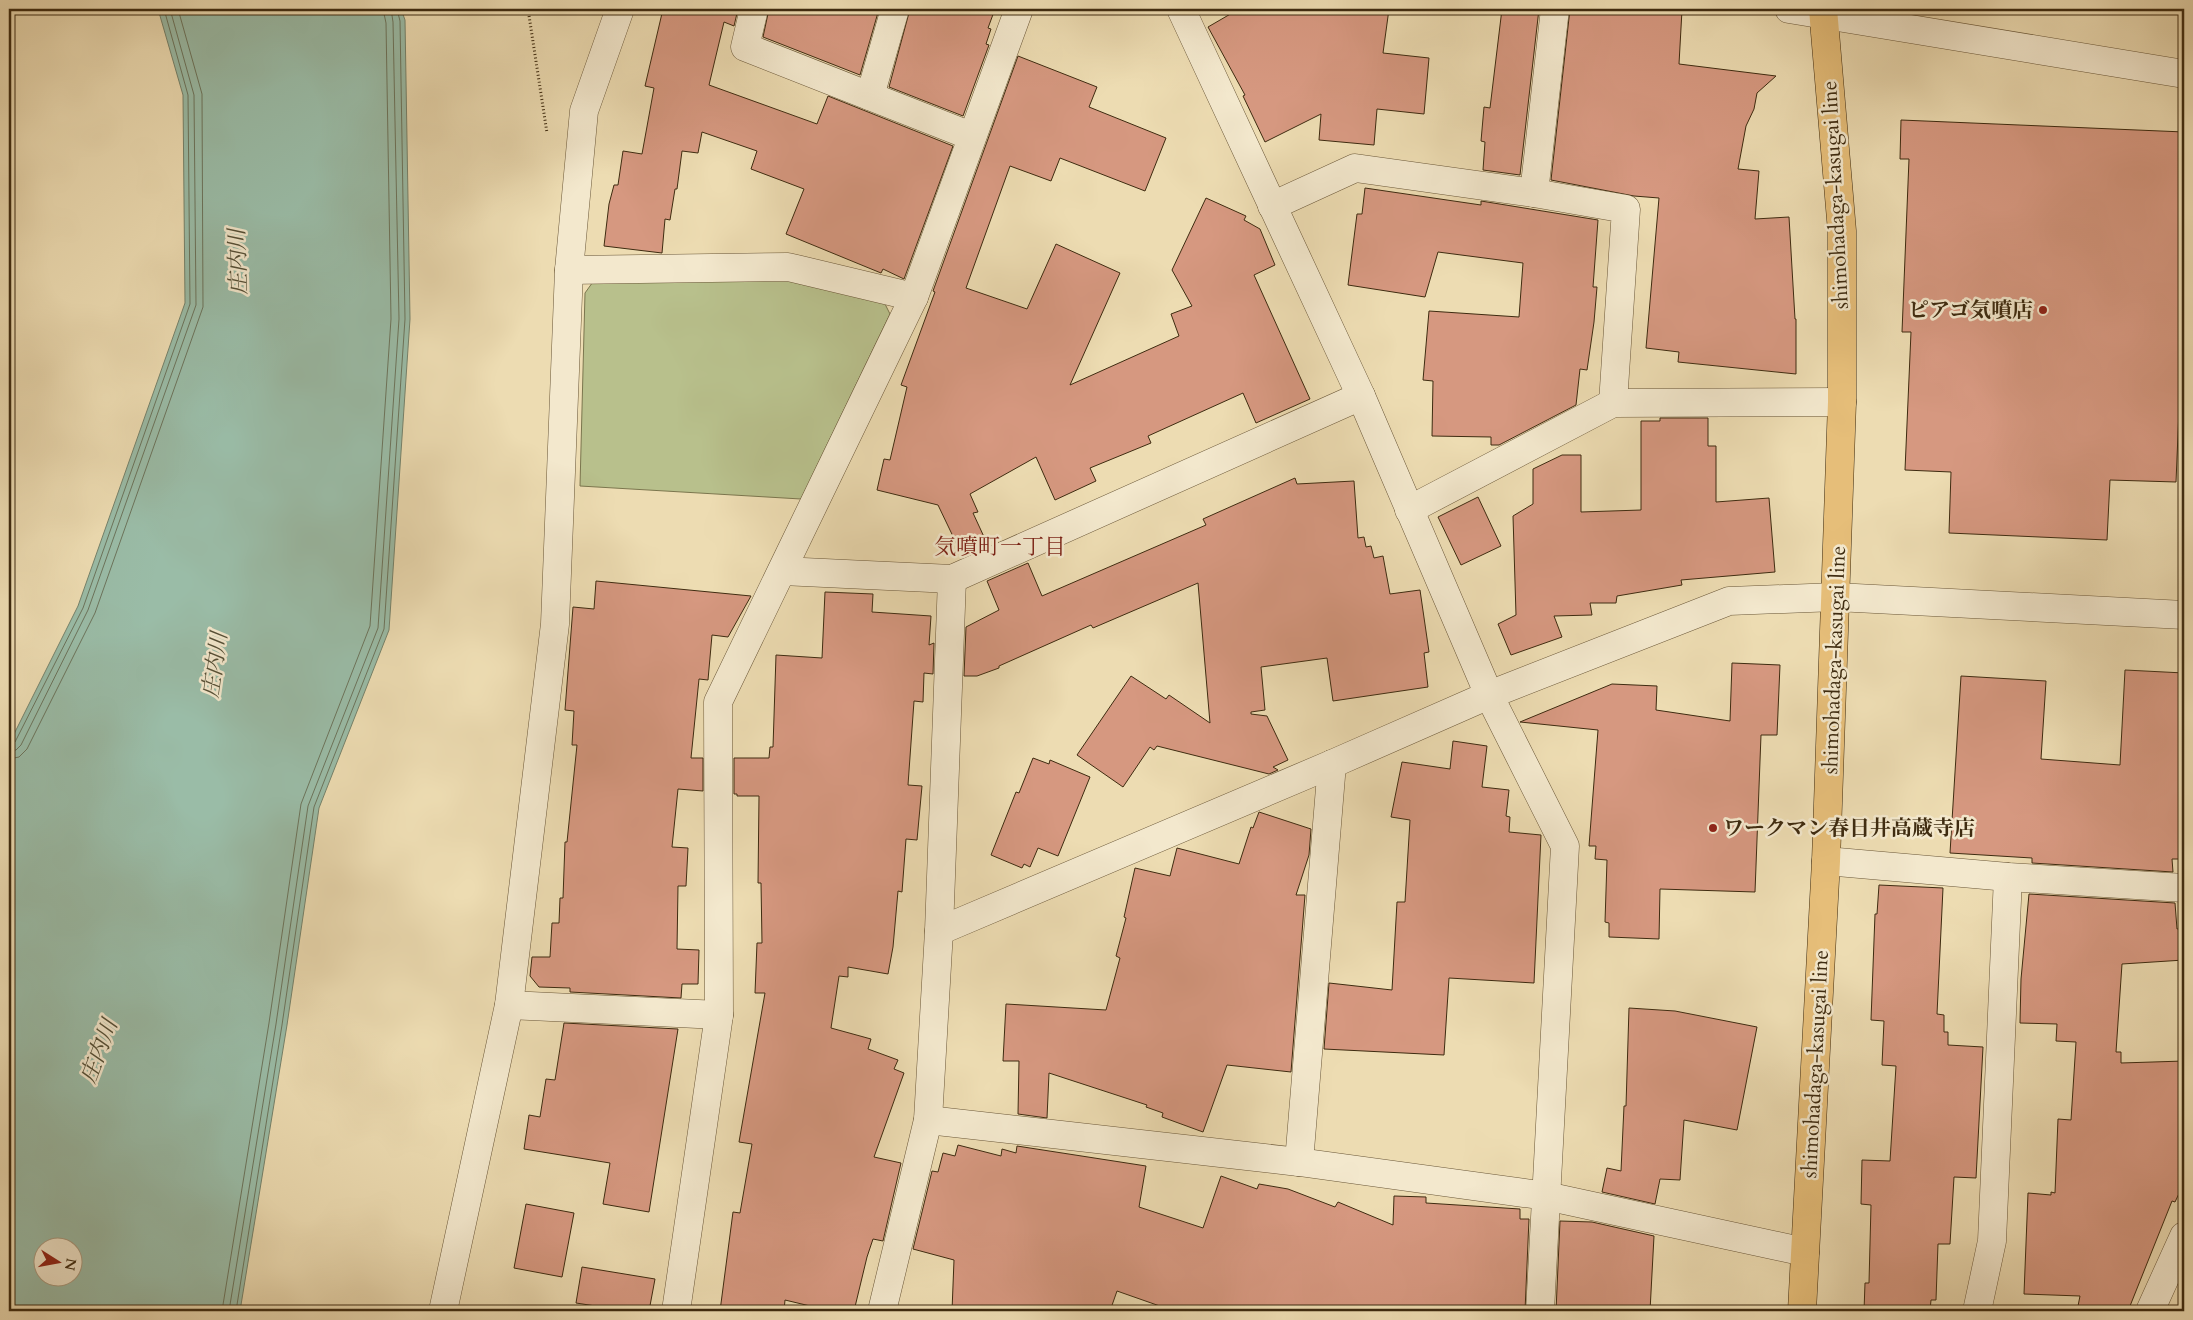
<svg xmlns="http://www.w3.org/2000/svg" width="2193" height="1320" viewBox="0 0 2193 1320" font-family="Cardo,'Noto Serif JP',serif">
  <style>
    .green { fill: #b8c08c; stroke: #7b764e }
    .water { fill: #9abca7; stroke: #75826b; fill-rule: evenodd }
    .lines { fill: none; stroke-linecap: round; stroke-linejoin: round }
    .shore { stroke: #6c745c; stroke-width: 1 }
    .building { fill: #d69880; stroke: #3e2b10 }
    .minor-casing { stroke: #6a5738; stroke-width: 29 }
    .major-casing { stroke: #3e2b10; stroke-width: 29 }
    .path { stroke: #3e2b10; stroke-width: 3; stroke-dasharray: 1 2.5; stroke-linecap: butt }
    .minor { stroke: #f3e8cd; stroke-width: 28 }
    .major { stroke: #e6be79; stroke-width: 28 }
    .poi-dot { fill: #8f2418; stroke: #f3e8cd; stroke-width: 2 }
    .labels { text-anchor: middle; stroke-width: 5; stroke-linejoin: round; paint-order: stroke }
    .street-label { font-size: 21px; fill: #3e2b10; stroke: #f3e8cd }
    .poi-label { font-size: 21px; font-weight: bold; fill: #3e2b10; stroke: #f3e8cd; text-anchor: end }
    .water-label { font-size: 22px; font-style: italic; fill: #554f36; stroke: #f3e8cd }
    .neighbourhood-label { font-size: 22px; fill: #7a1f14; stroke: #f3e8cd }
  </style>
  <rect width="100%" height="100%" fill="#eddcb2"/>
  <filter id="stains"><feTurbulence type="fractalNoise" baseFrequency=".004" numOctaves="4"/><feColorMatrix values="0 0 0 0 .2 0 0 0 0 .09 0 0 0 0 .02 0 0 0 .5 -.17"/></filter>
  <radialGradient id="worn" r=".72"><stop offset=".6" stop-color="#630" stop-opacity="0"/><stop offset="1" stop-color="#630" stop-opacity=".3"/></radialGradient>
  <path class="green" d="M768,270L882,298L890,314L801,499L580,486L585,293L595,279Z"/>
  <path class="water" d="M158,9H401L405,20L410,319L389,630L319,808L287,1025L240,1311H9V744L78,606L185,303L183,95ZM42,1248H72V1278H42Z"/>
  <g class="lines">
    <g class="shore">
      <path d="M9,745L15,742L83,608L190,304L188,95L164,9"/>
      <path d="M9,752L16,750L21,745L88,610L196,305L194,95L170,9"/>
      <path d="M9,759L19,757L27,749L95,613L203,307L202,94L178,9"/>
      <path d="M222,1311L269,1023L301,804L370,626L391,319L386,23L383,9"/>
      <path d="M229,1311L276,1024L308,806L378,628L399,319L393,22L391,9"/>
      <path d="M236,1311L282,1025L314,807L384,629L405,319L400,21L397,9"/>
    </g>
  </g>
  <g class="building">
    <path d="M663,9H738L734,26L724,22L709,85L817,124L828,96L953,146L904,279L883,269L881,273L786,234L804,189L751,169L757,151L702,132L698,153L682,151L677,189H675L670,220L665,219L662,253L604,246L609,204L614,185H618L623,151L642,154L654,88L645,86Z"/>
    <path d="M769,9H879L860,75L763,37Z"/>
    <path d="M910,9H922L934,13L936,9H995L988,28L991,29L986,44L989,45L963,116L889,87Z"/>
    <path d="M1239,9H1322L1352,13L1353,9H1389L1383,53L1429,58L1424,114L1377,109L1374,145L1319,140L1321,114L1265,142L1243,96L1245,95L1208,27Z"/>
    <path d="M1502,9H1539L1520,175L1483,170L1485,142L1481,141L1484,107L1490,108Z"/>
    <path d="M1570,9L1682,10L1679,64L1776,76L1757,93L1754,109L1746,126L1738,169L1759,171L1755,219L1789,217L1795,319H1796V374L1678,362L1679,352L1646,348L1659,198L1634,196L1551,180Z"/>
    <path d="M1018,56L1097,87L1089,107L1166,138L1145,191L1060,158L1051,181L1010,166L966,288L1027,309L1056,244L1120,273L1070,385L1179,336L1171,314L1192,306L1172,270L1206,198L1246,216L1244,220L1260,229L1275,265L1254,275L1310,399L1256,423L1243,393L1148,436L1151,443L1090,468L1096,481L1055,500L1036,457L970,494L978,512L973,513L985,539L960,551L938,505L877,490L884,459L890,460L907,387L901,385L935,292L933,291Z"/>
    <path d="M1901,120L2184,132V289L2176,482L2110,480L2107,540L1949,533L1951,472L1905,470L1911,332H1902L1909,159H1900Z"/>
    <path d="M1365,188L1481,205V201L1598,220L1593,287H1597L1594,322L1587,370L1580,369L1576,405L1499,445H1491V437L1432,436L1433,381L1423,380L1429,311L1519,317L1523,263L1438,252L1425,297L1348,285L1357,214H1362Z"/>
    <path d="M1660,418H1708V446H1716V502L1769,498L1775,572L1681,580L1682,585L1617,596L1616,603H1590L1592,615L1554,616L1562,637L1511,655L1498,624L1516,615L1513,516L1533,504V469L1562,455H1581V512L1641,510V421H1660Z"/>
    <path d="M1295,478L1297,484L1354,481L1358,538L1364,537L1366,547L1371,546L1374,558L1383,556L1390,594L1420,590L1429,652L1424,653L1428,687L1333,701L1327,658L1261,667L1265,710L1251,712V714L1267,716L1288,760L1273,767L1278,770L1269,774L1157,746L1154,750L1150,747L1123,787L1077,755L1131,676L1166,699L1169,695L1210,723L1198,583L1093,628L1091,625L999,666V668L977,676H964L966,627L999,610L987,581L1028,563L1042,596L1206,525L1203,519Z"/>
    <path d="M1478,497L1501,546L1461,565L1438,517Z"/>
    <path d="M596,581L751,596L728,637L712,635L708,680L699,679L691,758H703V791L678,789L672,847L688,848L686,886H678L677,949L699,950L698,984H682L681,998L570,992V988L539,987L530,976L532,957H550L552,923H559L560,898H563L565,842H567L577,745H572L574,711L565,710L573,607L594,609Z"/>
    <path d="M825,592L873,594L872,612L931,616L929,645L934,643L933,674L924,673L923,702L914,701L908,785L922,786L917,840L906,839L902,892L898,891L893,947L888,974L848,967V977L839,976L831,1028L871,1039L868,1049L898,1060L894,1069L904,1073L874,1157L901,1163L883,1241L873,1239L867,1257L854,1311H831L785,1300L784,1311H720L733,1212L740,1213L752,1144L739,1142L765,993H755L757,943H762L761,883H758L759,796H737V794H734V758H769L770,747H773L776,655L822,658Z"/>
    <path d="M1732,663L1780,665L1777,735H1761L1755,892L1660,889L1659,939L1609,937V923L1605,922L1607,860L1595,859L1596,846H1589L1598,730L1520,722L1612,684L1657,686L1656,710L1730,721Z"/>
    <path d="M2125,670L2184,673V859H2172L2173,872L2032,863V858L1950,853L1961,676L2046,681L2041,759L2120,765Z"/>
    <path d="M1453,741L1487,746L1482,787L1509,790L1506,816L1510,817L1509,832L1541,835L1534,983L1449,978L1444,1055L1324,1049L1329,983L1392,990L1397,902H1405L1410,820L1391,817L1402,762L1450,769Z"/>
    <path d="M1033,758L1049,764L1050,760L1090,777L1058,856L1038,848L1030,867L1024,864L1022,868L991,855L1016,792L1019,793Z"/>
    <path d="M1259,812L1311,829L1309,855L1296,895H1305L1291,1072L1227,1065L1203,1132L1162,1117L1163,1113L1146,1107L1147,1105L1049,1073L1047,1118L1018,1114L1019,1061H1003L1006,1004L1106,1010L1120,958L1116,956L1126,918L1124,917L1135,868L1170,876L1177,848L1239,864L1251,827L1253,828Z"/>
    <path d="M1879,885L1943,888L1937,1014L1944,1015V1032H1948V1045L1983,1047L1976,1178L1954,1177L1950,1244H1938L1936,1300H1931L1930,1311H1864L1865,1283H1869L1871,1205L1861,1204L1862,1160L1890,1161L1896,1066L1882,1065L1884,1021L1871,1020L1875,914H1877Z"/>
    <path d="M2029,894L2175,903L2177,929L2184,928V960L2122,964L2116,1052H2121V1063L2184,1061V1183L2175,1202L2172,1201L2128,1311H2077L2080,1296L2024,1294L2028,1193L2051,1195V1192L2055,1193L2058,1119L2071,1120L2076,1042L2056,1041L2057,1024L2020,1023L2021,979Z"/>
    <path d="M1629,1008L1675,1011L1757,1027L1737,1130L1684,1120L1680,1180L1660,1179L1655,1204L1602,1192L1607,1168L1621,1171L1624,1106H1626Z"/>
    <path d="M564,1023L678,1029L649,1212L603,1204L610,1163L524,1149L529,1115L540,1117L546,1079L555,1080Z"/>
    <path d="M958,1145L1001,1156L1002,1149L1016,1153L1017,1146L1146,1166L1139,1207L1203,1228L1221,1176L1257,1189L1259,1184L1288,1189L1335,1207L1338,1202L1393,1225L1394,1196L1426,1197V1203L1520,1209V1219H1529L1525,1311H1174L1117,1291L1110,1311H952L954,1260L913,1249L932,1171L938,1172L943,1153L955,1156Z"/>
    <path d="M526,1204L574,1213L562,1277L514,1268Z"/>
    <path d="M1560,1221L1592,1222L1654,1236L1650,1311H1556Z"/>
    <path d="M582,1267L655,1279L649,1311H628L576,1303Z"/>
  </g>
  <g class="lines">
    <defs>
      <g id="minor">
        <path d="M754,9L745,47L971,136"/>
        <path d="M1181,9L1361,396L1489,695L1565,846L1540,1311"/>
        <path d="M1789,9L2184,74"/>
        <path d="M870,96L895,9"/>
        <path d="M1534,193L1555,9"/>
        <path d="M1272,206L1355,168L1534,193L1626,209L1613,403"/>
        <path d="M569,270L788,267L914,297"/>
        <path d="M1409,510L1613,403L1842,402"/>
        <path d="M782,571L952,579L1361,396"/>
        <path d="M1826,861L2008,877L2184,888"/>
        <path d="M939,931L1332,764L1489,695L1729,601L1836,597L2184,615"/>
        <path d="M509,1005L719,1015"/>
        <path d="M928,1120L1299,1162L1546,1196L1805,1252"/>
        <path d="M1299,1162L1332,764"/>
        <path d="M443,1311L509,1005L555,624L569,270L584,111L620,9"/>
        <path d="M676,1311L719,1015L718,702L914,297L1019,9"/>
        <path d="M882,1311L928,1120L939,931L952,579"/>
        <path d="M1977,1311L1992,1241L2008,877"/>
        <path d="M2150,1311L2184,1236"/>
      </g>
      <path id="major" d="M1802,1311L1826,861L1842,402V231L1823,9"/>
    </defs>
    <use href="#minor" class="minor-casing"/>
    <use href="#major" class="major-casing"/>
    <path class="path" d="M528,9L547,133"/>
    <use href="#minor" class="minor"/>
    <use href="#major" class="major"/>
  </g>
  <g class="poi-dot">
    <circle cx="2043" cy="310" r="5"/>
    <circle cx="1713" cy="828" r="5"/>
  </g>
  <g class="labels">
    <g class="street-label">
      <text transform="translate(1835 195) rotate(-93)" y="7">shimohadaga-kasugai line</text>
      <text transform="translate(1834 660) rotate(-88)" y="7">shimohadaga-kasugai line</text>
      <text transform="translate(1815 1064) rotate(-87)" y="7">shimohadaga-kasugai line</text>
    </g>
    <g class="poi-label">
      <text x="2033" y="317">ピアゴ気噴店</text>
      <text x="1723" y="835" text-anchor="start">ワークマン春日井高蔵寺店</text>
    </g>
    <g class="water-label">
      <text transform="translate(237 262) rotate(-92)" y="8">庄内川</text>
      <text transform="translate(214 665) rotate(-82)" y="8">庄内川</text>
      <text transform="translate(98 1051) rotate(-69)" y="8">庄内川</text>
    </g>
    <g class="neighbourhood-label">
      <text x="1000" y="554">気噴町一丁目</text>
    </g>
  </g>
  <rect width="2193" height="1320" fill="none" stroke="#eddcb2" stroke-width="30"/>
  <rect x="10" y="10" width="2173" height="1300" fill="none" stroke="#3e2b10" stroke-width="2.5"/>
  <rect x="15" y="15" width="2163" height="1290" fill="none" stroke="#3e2b10"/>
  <g transform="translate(58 1262) rotate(101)"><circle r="24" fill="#f3e8cd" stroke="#ab9c81"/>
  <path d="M0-4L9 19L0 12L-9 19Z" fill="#8f2418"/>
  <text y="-8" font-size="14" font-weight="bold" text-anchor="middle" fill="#3e2b10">N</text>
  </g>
  <rect width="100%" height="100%" filter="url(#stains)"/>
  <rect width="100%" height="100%" fill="url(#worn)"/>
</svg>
